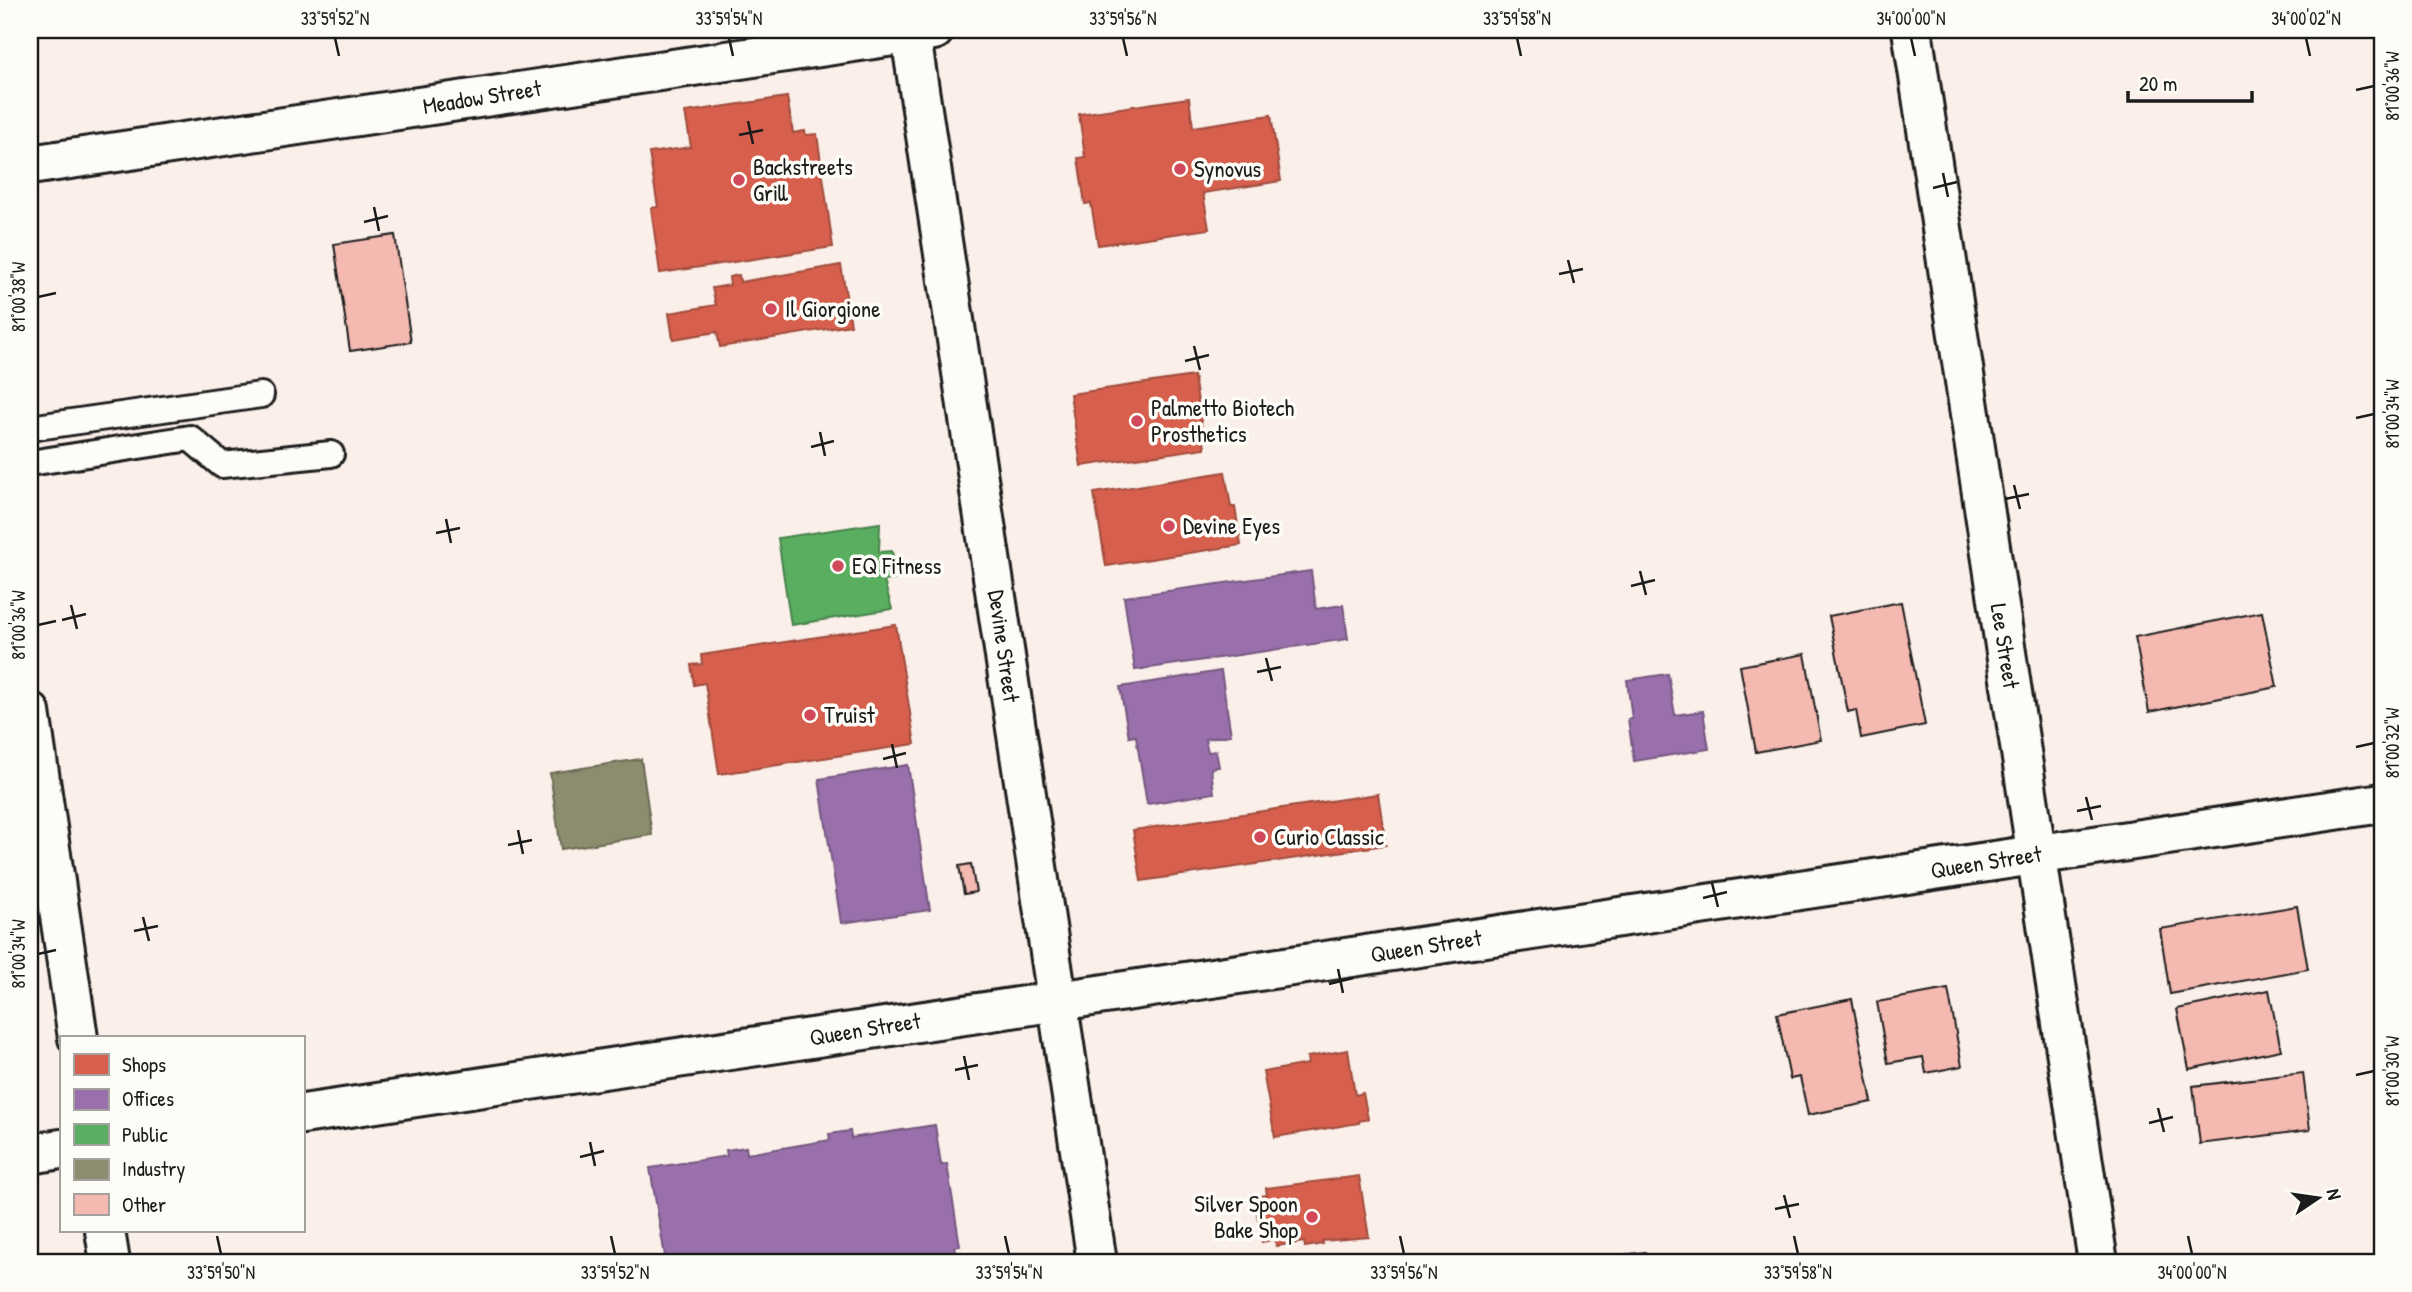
<svg xmlns="http://www.w3.org/2000/svg" width="2412" height="1292" viewBox="0 0 2412 1292" font-family="'Patrick Hand',sans-serif">
  <style>
    .shops { fill: #d6604d; stroke: #9e4c3e; stroke-width: 2 }
    .offices { fill: #9970ab; stroke: #745780; stroke-width: 2 }
    .public { fill: #5aae61; stroke: #47824c; stroke-width: 2 }
    .industry { fill: #8c8c6e; stroke: #6a6a55; stroke-width: 2 }
    .building { fill: #f4b9b1; stroke: #1c1c1c; stroke-width: 2 }
    .lines { fill: none; stroke-linecap: round; stroke-linejoin: round }
    .service-casing { stroke: #1c1c1c; stroke-width: 30 }
    .minor-casing { stroke: #1c1c1c; stroke-width: 44 }
    .tertiary-casing { stroke: #1c1c1c; stroke-width: 44 }
    .secondary-casing { stroke: #1c1c1c; stroke-width: 44 }
    .service { stroke: #fdfcf7; stroke-width: 24 }
    .minor { stroke: #fdfcf7; stroke-width: 38 }
    .tertiary { stroke: #fdfcf7; stroke-width: 38 }
    .secondary { stroke: #fdfcf7; stroke-width: 38 }
    .ticks { fill: none; stroke: #1c1c1c; stroke-width: 2.5 }
    .poi-dot { fill: #d1495b; stroke: #fdfcf7; stroke-width: 2.5 }
    .labels { text-anchor: middle; stroke-width: 7; stroke-linejoin: round; paint-order: stroke }
    .street-label { font-size: 23px; fill: #1c1c1c; stroke: #fdfcf7 }
    .poi-label { font-size: 23px; fill: #1c1c1c; stroke: #fdfcf7; text-anchor: start }
    .neatline { fill: none; stroke: #1c1c1c; stroke-width: 2.5 }
    .ticks-label { font-size: 18px; text-anchor: middle; fill: #1c1c1c }
  </style>
  <rect width="100%" height="100%" fill="#fbefe9"/>
  <filter id="ink" filterUnits="userSpaceOnUse"><feTurbulence type="fractalNoise" baseFrequency=".0143" numOctaves="2"/><feDisplacementMap in="SourceGraphic" scale="14" xChannelSelector="R" yChannelSelector="G"/><feConvolveMatrix kernelMatrix="1 2 1 2 8 2 1 2 1" color-interpolation-filters="sRGB"/></filter>
  <g filter="url(#ink)">
    <g class="shops">
      <path d="M787,97L793,133L805,131L806,135L817,134L833,247L660,273L651,208L658,207L649,153L691,147L685,112Z"/>
      <path d="M1189,98L1193,127L1271,115L1281,181L1203,193L1209,229L1098,245L1091,203L1085,204L1078,158L1085,157L1079,114Z"/>
      <path d="M841,265L851,325L720,347L717,332L673,339L669,313L716,305L712,288L730,285L729,277L739,275L740,282Z"/>
      <path d="M1194,376L1205,448L1081,466L1070,394Z"/>
      <path d="M1225,472L1231,507H1235L1241,545L1106,566L1094,493Z"/>
      <path d="M896,625L915,744L719,774L705,683L694,685L691,665L702,664L701,655Z"/>
      <path d="M1378,794L1386,845L1141,881L1133,830Z"/>
      <path d="M1348,1050L1355,1095L1363,1093L1368,1119L1359,1121V1123L1275,1137L1263,1072L1308,1064L1307,1057Z"/>
      <path d="M1359,1176L1369,1237L1322,1241L1323,1244L1305,1247L1304,1242L1276,1246L1275,1239L1262,1242L1254,1197L1267,1195L1266,1188Z"/>
    </g>
    <g class="offices">
      <path d="M1311,571L1316,609L1343,605L1348,639L1135,670L1124,597Z"/>
      <path d="M1221,671L1231,735L1205,739L1208,752L1216,751L1219,767L1211,768L1214,793L1147,804L1136,736L1129,737L1120,687Z"/>
      <path d="M1668,674L1675,715L1703,711L1709,749L1634,761L1628,719H1632L1627,680Z"/>
      <path d="M908,765L930,910L841,923L819,779Z"/>
      <path d="M935,1125L941,1165L947,1164L960,1246L954,1247L957,1262H666L650,1168L727,1156L726,1150L746,1147L747,1154L830,1140L829,1134L850,1131L851,1138Z"/>
    </g>
    <path class="public" d="M880,523L879,552L892,551L897,579L884,581L892,609L791,625L778,538Z"/>
    <path class="industry" d="M641,759L652,835L561,849L550,773Z"/>
    <g class="building">
      <path d="M395,235L411,342L350,351L334,244Z"/>
      <path d="M1901,602L1925,725L1861,738L1856,710L1848,712L1829,616Z"/>
      <path d="M2262,612L2277,687L2149,712L2135,637Z"/>
      <path d="M1805,654L1821,740L1756,752L1740,666Z"/>
      <path d="M971,864L976,892L964,894L959,866Z"/>
      <path d="M2297,906L2308,969L2170,994L2160,929Z"/>
      <path d="M1948,989L1962,1066L1926,1073L1923,1057L1888,1063L1877,1002Z"/>
      <path d="M2269,990L2281,1050L2189,1069L2177,1009Z"/>
      <path d="M1852,999L1872,1102L1808,1115L1800,1077L1790,1079L1777,1014Z"/>
      <path d="M2303,1073L2310,1130L2200,1144L2193,1086Z"/>
      <path d="M1645,1252L1647,1262H1600V1258Z"/>
    </g>
    <g class="lines">
      <defs>
        <g id="service">
          <path d="M30,428L261,395"/>
          <path d="M30,463L190,438L222,465L331,454"/>
        </g>
        <g id="minor">
          <path d="M1912,30L2098,1262"/>
          <path d="M30,165L934,30"/>
          <path d="M303,1114L2382,803"/>
          <path d="M30,1154L61,1149"/>
        </g>
        <g id="tertiary">
          <path d="M30,712L78,1038"/>
          <path d="M105,1231L110,1262"/>
        </g>
        <path id="secondary" d="M910,30L1097,1262"/>
      </defs>
      <use href="#service" class="service-casing"/>
      <use href="#minor" class="minor-casing"/>
      <use href="#tertiary" class="tertiary-casing"/>
      <use href="#secondary" class="secondary-casing"/>
      <use href="#service" class="service"/>
      <use href="#minor" class="minor"/>
      <use href="#tertiary" class="tertiary"/>
      <use href="#secondary" class="secondary"/>
    </g>
  </g>
  <path class="ticks" d="M335,38L339,56M729,38L733,56M1123,38L1127,56M1517,38L1521,56M1911,38L1915,56M2306,38L2310,56M2356,90L2374,86M748,121L753,144M739,135L763,130M1943,173L1948,197M1933,188L1957,182M374,207L379,231M364,222L388,216M1568,260L1574,283M1559,274L1583,269M38,297L56,293M1194,346L1200,370M1185,361L1209,355M2356,418L2374,414M820,432L825,456M811,447L834,441M2014,485L2020,509M2005,499L2029,494M446,519L451,543M436,533L460,528M1640,571L1646,595M1631,586L1655,580M71,605L77,629M62,620L86,614M38,625L56,621M1266,658L1272,681M1257,672L1281,667M892,744L897,768M2356,747L2374,743M883,759L906,753M2086,797L2092,820M2077,811L2101,806M518,830L523,854M508,845L532,840M1712,883L1718,907M1703,898L1727,892M143,917L149,941M134,931L158,926M38,954L56,950M1338,969L1343,993M1329,984L1353,978M964,1056L969,1080M955,1070L978,1065M2356,1075L2374,1071M2158,1108L2164,1132M2149,1123L2173,1117M590,1142L595,1166M580,1157L604,1151M1784,1195L1790,1218M1775,1209L1799,1204M217,1236L221,1254M611,1236L615,1254M1005,1236L1009,1254M1400,1236L1404,1254M1794,1236L1798,1254M2188,1236L2192,1254"/>
  <g class="poi-dot">
    <circle cx="1180" cy="169" r="7"/>
    <circle cx="739" cy="180" r="7"/>
    <circle cx="771" cy="309" r="7"/>
    <circle cx="1137" cy="421" r="7"/>
    <circle cx="1169" cy="526" r="7"/>
    <circle cx="838" cy="566" r="7"/>
    <circle cx="810" cy="715" r="7"/>
    <circle cx="1260" cy="837" r="7"/>
    <circle cx="1312" cy="1217" r="7"/>
  </g>
  <g class="labels">
    <g class="street-label">
      <text transform="translate(482 97) rotate(-9)" y="8">Meadow Street</text>
      <text transform="translate(1004 646) rotate(82)" y="8">Devine Street</text>
      <text transform="translate(2005 646) rotate(81)" y="8">Lee Street</text>
      <text transform="translate(1986 862) rotate(-9)" y="8">Queen Street</text>
      <text transform="translate(1426 946) rotate(-9)" y="8">Queen Street</text>
      <text transform="translate(865 1029) rotate(-9)" y="8">Queen Street</text>
    </g>
    <g class="poi-label">
      <text x="753" y="175">Backstreets<tspan x="753" dy="26">Grill</tspan></text>
      <text x="1194" y="177">Synovus</text>
      <text x="785" y="317">Il Giorgione</text>
      <text x="1151" y="416">Palmetto Biotech<tspan x="1151" dy="26">Prosthetics</tspan></text>
      <text x="1183" y="534">Devine Eyes</text>
      <text x="852" y="574">EQ Fitness</text>
      <text x="824" y="723">Truist</text>
      <text x="1274" y="845">Curio Classic</text>
      <text x="1298" y="1212" text-anchor="end">Silver Spoon<tspan x="1298" dy="26">Bake Shop</tspan></text>
    </g>
  </g>
  <rect width="2412" height="1292" fill="none" stroke="#fdfcf7" stroke-width="77"/>
  <rect x="60" y="1036" width="245" height="196" fill="#fdfcf7" stroke="#a3a29f" stroke-width="2"/>
  <rect x="74" y="1054" width="35" height="21" fill="#d6604d" stroke="#a3a29f" stroke-width="2"/>
  <text x="122" y="1072" font-size="21" fill="#1c1c1c">Shops</text>
  <rect x="74" y="1089" width="35" height="21" fill="#9970ab" stroke="#a3a29f" stroke-width="2"/>
  <text x="122" y="1106" font-size="21" fill="#1c1c1c">Offices</text>
  <rect x="74" y="1124" width="35" height="21" fill="#5aae61" stroke="#a3a29f" stroke-width="2"/>
  <text x="122" y="1142" font-size="21" fill="#1c1c1c">Public</text>
  <rect x="74" y="1159" width="35" height="21" fill="#8c8c6e" stroke="#a3a29f" stroke-width="2"/>
  <text x="122" y="1176" font-size="21" fill="#1c1c1c">Industry</text>
  <rect x="74" y="1194" width="35" height="21" fill="#f4b9b1" stroke="#a3a29f" stroke-width="2"/>
  <text x="122" y="1212" font-size="21" fill="#1c1c1c">Other</text>
  <g transform="translate(2318 1198) rotate(77)" stroke="#fdfcf7" stroke-width="5" paint-order="stroke">
  <path d="M0-5L12 26L0 18L-12 26Z" fill="#1c1c1c"/>
  <text y="-10" font-size="19" font-weight="bold" text-anchor="middle" fill="#1c1c1c">N</text>
  </g>
  <path d="M2128 91v10h124v-10" fill="none" stroke="#1c1c1c" stroke-width="3.5"/>
  <text x="2139" y="91" font-size="21" fill="#1c1c1c" stroke="#fdfcf7" stroke-width="5" paint-order="stroke">20 m</text>
  <rect x="38" y="38" width="2336" height="1216" class="neatline"/>
  <g class="ticks-label">
    <text x="335" y="25">33°59'52"N</text>
    <text x="729" y="25">33°59'54"N</text>
    <text x="1123" y="25">33°59'56"N</text>
    <text x="1517" y="25">33°59'58"N</text>
    <text x="1911" y="25">34°00'00"N</text>
    <text x="2306" y="25">34°00'02"N</text>
    <text transform="translate(2393 86) rotate(-90)" y="6">81°00'36"W</text>
    <text transform="translate(19 297) rotate(-90)" y="6">81°00'38"W</text>
    <text transform="translate(2393 414) rotate(-90)" y="6">81°00'34"W</text>
    <text transform="translate(19 625) rotate(-90)" y="6">81°00'36"W</text>
    <text transform="translate(2393 743) rotate(-90)" y="6">81°00'32"W</text>
    <text transform="translate(19 954) rotate(-90)" y="6">81°00'34"W</text>
    <text transform="translate(2393 1071) rotate(-90)" y="6">81°00'30"W</text>
    <text x="221" y="1279">33°59'50"N</text>
    <text x="615" y="1279">33°59'52"N</text>
    <text x="1009" y="1279">33°59'54"N</text>
    <text x="1404" y="1279">33°59'56"N</text>
    <text x="1798" y="1279">33°59'58"N</text>
    <text x="2192" y="1279">34°00'00"N</text>
  </g>
</svg>
